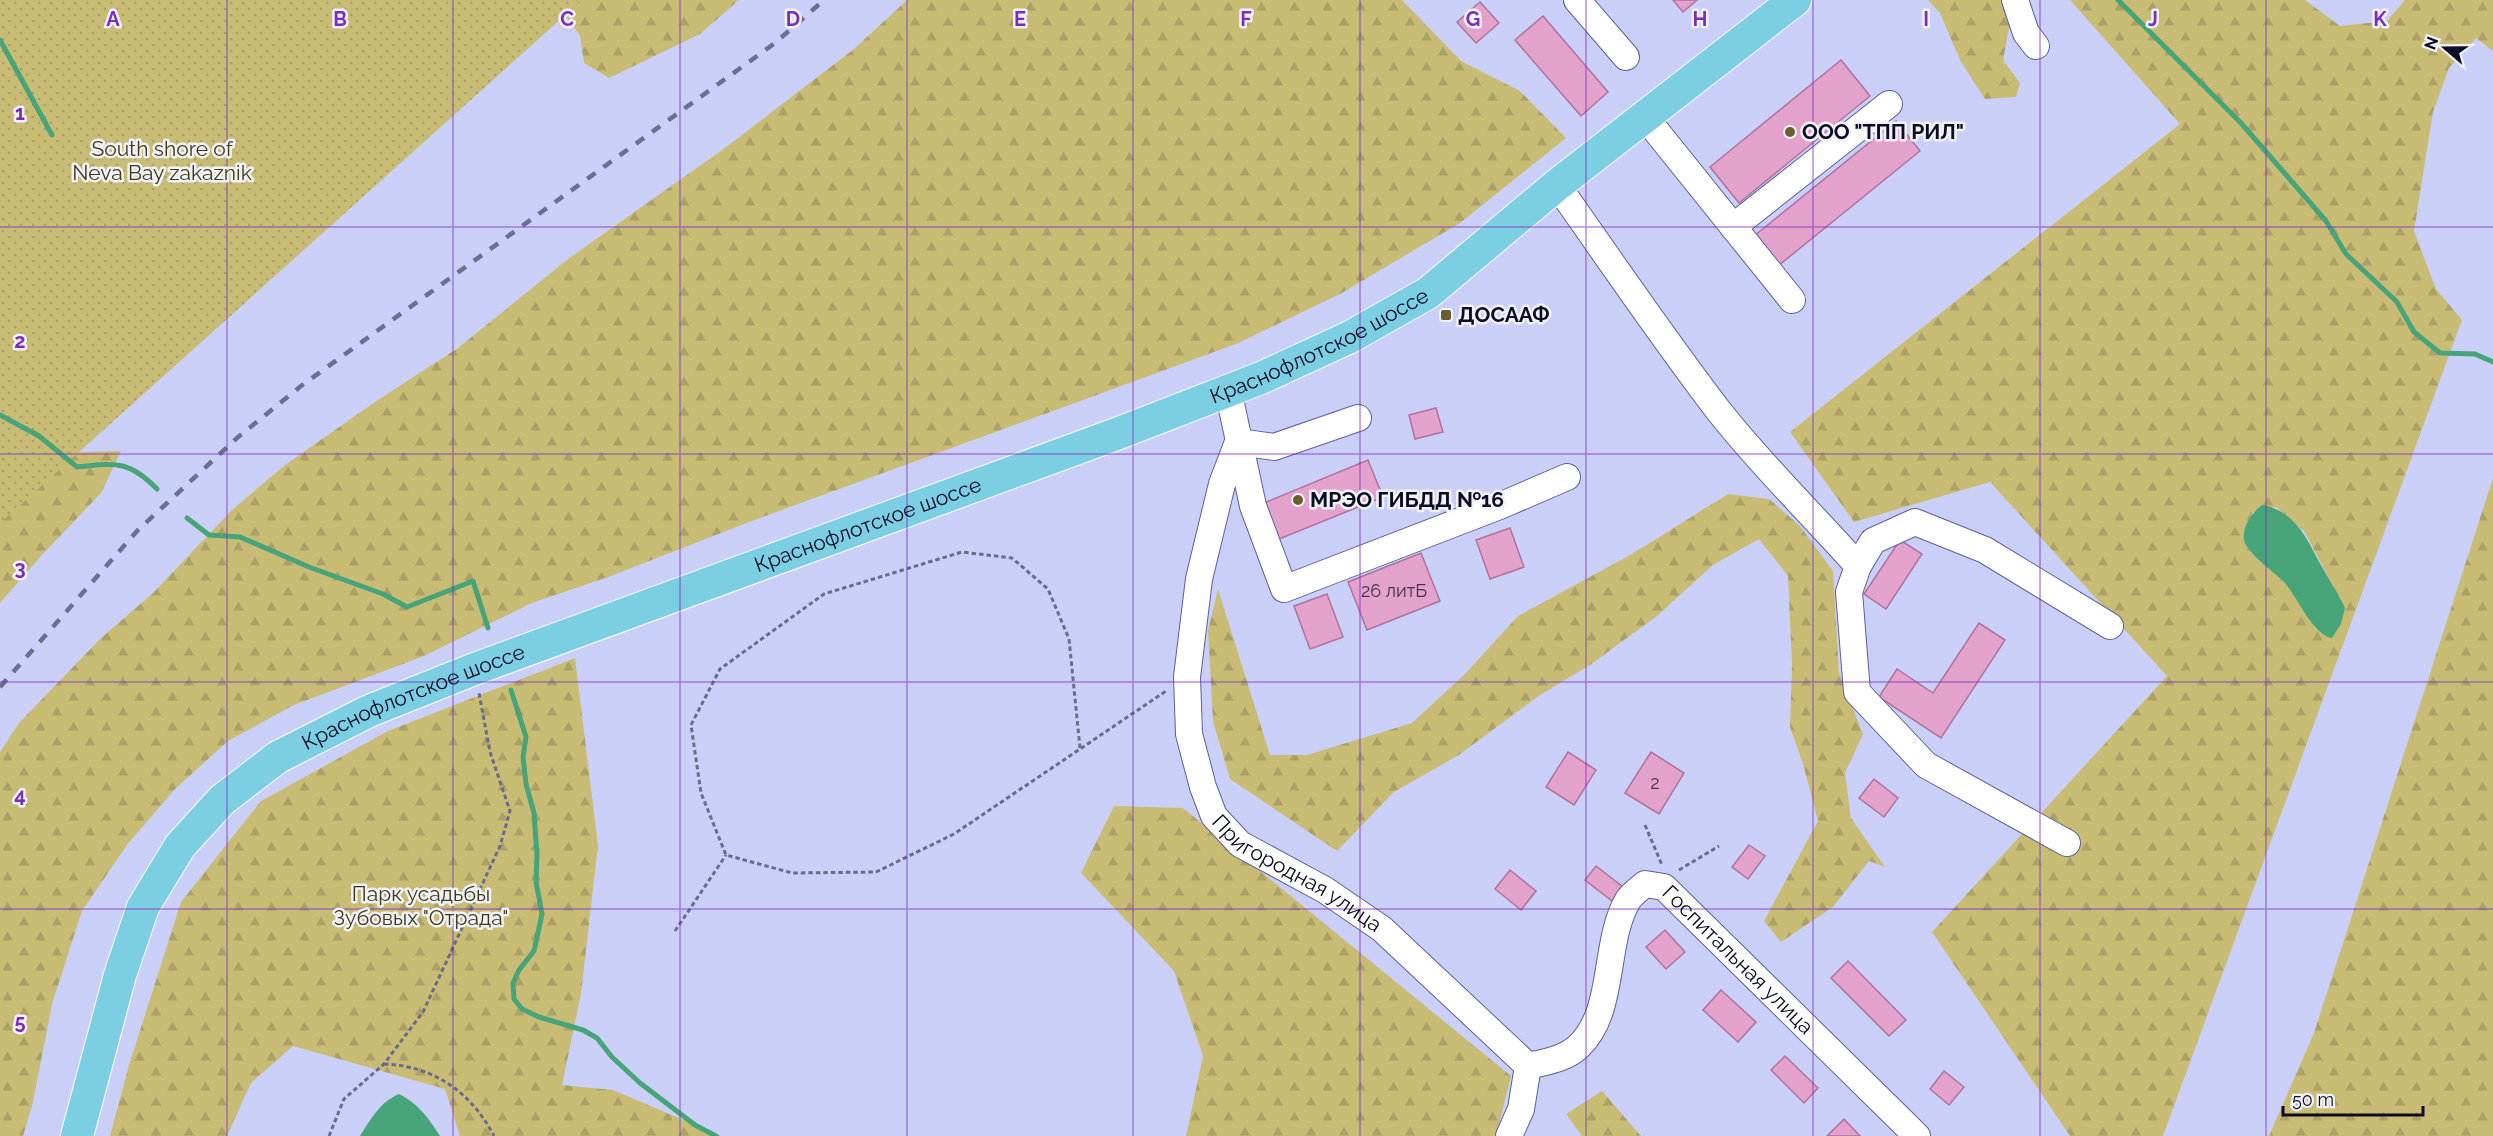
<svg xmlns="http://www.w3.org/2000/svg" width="2493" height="1136" viewBox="0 0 2493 1136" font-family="Raleway,sans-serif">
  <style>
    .forest { fill: url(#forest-firs); fill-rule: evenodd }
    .park { fill: url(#park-dots) }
    .water { fill: #47a478 }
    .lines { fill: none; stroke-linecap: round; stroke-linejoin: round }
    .stream { stroke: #47a478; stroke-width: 5 }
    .building { fill: #e2a2cc; stroke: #af729a; stroke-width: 1.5 }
    .minor-casing { stroke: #5c5f9b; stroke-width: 28 }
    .major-casing { stroke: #fff; stroke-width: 34 }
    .path { stroke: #686b8a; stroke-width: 3; stroke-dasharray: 4.5 3; stroke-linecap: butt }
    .minor { stroke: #fff; stroke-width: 26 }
    .major { stroke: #7ccee3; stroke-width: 32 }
    .rail { stroke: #6c6e8e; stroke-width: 4.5; stroke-dasharray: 10 10; stroke-linecap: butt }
    .grid { fill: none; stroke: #7b2cbf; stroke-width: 1.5; stroke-opacity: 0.55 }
    .poi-dot { fill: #685f2c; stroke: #f1f2f9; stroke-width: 2 }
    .labels { text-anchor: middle; stroke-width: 5; stroke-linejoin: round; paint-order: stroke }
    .number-label { font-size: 18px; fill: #42324d }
    .poi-label { font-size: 21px; font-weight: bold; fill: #0c0c23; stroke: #f1f2f9; text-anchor: start }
    .park-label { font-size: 21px; fill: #403a14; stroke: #f1f2f9 }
    .street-label { font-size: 21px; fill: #0c0c23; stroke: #f1f2f9 }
    .grid-label { font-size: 20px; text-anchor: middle; font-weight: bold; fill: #7b2cbf; stroke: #f1f2f9; stroke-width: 5; stroke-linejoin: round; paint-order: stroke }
  </style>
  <defs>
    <pattern id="forest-firs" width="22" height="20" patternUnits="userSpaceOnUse" patternTransform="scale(1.5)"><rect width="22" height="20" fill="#c8bc75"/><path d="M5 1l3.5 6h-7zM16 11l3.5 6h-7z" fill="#aba065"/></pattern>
    <pattern id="park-dots" width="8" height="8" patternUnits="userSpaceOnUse" patternTransform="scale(1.5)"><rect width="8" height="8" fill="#c8bc75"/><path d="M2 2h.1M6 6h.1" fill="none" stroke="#aba065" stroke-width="1.8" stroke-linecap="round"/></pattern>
  </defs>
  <rect width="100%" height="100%" fill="#cacff7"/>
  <g class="forest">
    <path d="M555,0H739L700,34L609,78L584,63L580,36Z"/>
    <path d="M907,0H1402L1461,61L1520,91L1566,138L1460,223L1340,294L1236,344L749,522L611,576L532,603L424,656L294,705L228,741L175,789L127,845L82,911L52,1004L33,1102L23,1136H0V752L19,723L101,638L152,594L232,510L285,465L375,402L458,348L568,259L725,148L854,49Z"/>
    <path d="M1928,0H2004L2013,6L2003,60L2020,83L2016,97L1985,99L1960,60L1940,13Z"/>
    <path d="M2070,0H2305L2340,26L2387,21L2405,0H2493V51L2476,38L2449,68L2433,112L2414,231L2436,289L2462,320L2163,1136H2070L1932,932L2167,676L1990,482L1854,522L1790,432L2180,124ZM2276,507L2304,531L2345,609L2316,629C2307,613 2297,596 2285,582C2274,571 2250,556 2245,543C2241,532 2249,521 2253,512Z"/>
    <path d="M0,450L12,454L121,451L101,493L42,555L0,603Z"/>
    <path d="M2493,478V1136H2269L2314,1033Z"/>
    <path d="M1728,494L1769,499L1800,526L1833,571L1839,673L1863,734L1845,773L1851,818L1885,867L1869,861L1833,907L1781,942L1764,921L1818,821L1803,764L1790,727L1792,664L1788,576L1759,539L1713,565L1657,616L1590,665L1540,695L1459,755L1394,792L1337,851L1230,779L1213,721L1208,631L1218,589L1270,755H1307L1412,723L1466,673L1518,616L1632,554Z"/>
    <path d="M575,658L598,845L581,994L562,1085L613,1090L721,1136H460L445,1089L293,1046L251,1083L227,1136H110L129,1065L181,902L261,801L388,731Z"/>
    <path d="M1114,806L1183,808L1511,1076L1497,1132L1494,1136H1186L1203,1056L1174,971L1081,873Z"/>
    <path d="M1602,1091L1641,1136H1582L1566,1114Z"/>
  </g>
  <path class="park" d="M0,0H582L0,523Z"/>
  <g class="water">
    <path d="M2262,505C2292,510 2305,534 2317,558C2326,575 2337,591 2345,608L2341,624L2332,638C2313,635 2298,598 2285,583C2276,573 2246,553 2244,540C2242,526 2252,513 2262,505Z"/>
    <path d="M399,1094C418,1103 429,1119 440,1136H360C371,1119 380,1102 399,1094Z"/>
  </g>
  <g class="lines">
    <g class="stream">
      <path d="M2118,0L2241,123L2326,221L2346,254L2397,302L2414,332L2440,353L2475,354L2493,362"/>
      <path d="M0,40L52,135"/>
      <path d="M0,415L39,436L77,467C115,463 129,460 157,489"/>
      <path d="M187,518L209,535L240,537L309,567L383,594L407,607L473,581L488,628"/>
      <path d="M511,690L526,737L523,757L526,784L534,813L537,855L536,882L542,914L534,951L519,970L513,983L514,999L522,1009L539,1017L583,1030L597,1038L612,1057L640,1083L695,1125L716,1136"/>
    </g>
  </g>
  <g class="building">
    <path d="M1673,0H1697L1683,12Z"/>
    <path d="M1480,2L1499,23L1476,43L1457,22Z"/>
    <path d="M1543,16L1608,92L1581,116L1515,40Z"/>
    <path d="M1841,60L1870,96L1739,203L1710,167Z"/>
    <path d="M1896,121L1920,151L1778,266L1754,236Z"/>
    <path d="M1436,408L1443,432L1415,439L1409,415Z"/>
    <path d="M1368,460L1383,497L1279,539L1264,503Z"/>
    <path d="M1510,528L1524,567L1490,579L1476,540Z"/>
    <path d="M1900,540L1922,554L1886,609L1864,594Z"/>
    <path d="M1421,553L1440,601L1367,630L1348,582Z"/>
    <path d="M1327,594L1343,637L1310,649L1294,606Z"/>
    <path d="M1979,623L2005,640L1941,738L1879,697L1897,669L1933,693Z"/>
    <path d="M1568,752L1596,770L1574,805L1546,787Z"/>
    <path d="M1651,752L1684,773L1659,814L1625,793Z"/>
    <path d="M1874,779L1898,798L1884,817L1859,798Z"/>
    <path d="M1749,845L1765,856L1748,879L1732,867Z"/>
    <path d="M1596,866L1623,887L1612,901L1585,880Z"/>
    <path d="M1510,870L1536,891L1521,910L1495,889Z"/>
    <path d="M1665,930L1685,952L1666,969L1646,947Z"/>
    <path d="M1848,961L1906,1020L1889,1036L1831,978Z"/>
    <path d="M1721,990L1756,1022L1738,1042L1703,1010Z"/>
    <path d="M1785,1056L1818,1088L1804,1103L1771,1070Z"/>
    <path d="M1944,1071L1964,1087L1949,1105L1930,1089Z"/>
    <path d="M1844,1119L1860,1136H1827Z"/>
  </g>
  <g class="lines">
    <defs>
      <g id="minor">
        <path d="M1577,0L1626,57"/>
        <path d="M2015,0L2026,33L2036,46"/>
        <path d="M1645,117L1792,300"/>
        <path d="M1557,185C1610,260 1662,337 1718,410C1761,465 1811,513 1858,566"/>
        <path d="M1733,227L1889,104"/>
        <path d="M1228,390L1253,506L1284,589L1502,505L1567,477"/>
        <path id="s1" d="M1238,442L1222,484L1199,579L1187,677L1189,734L1203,787L1214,816L1240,844L1325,890L1382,929L1528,1066L1521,1109L1509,1136"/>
        <path d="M1238,442L1274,447L1358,418"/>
        <path d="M2067,843L1926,765L1857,692L1849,592L1858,566L1873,541L1915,522L1985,550L2110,626"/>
        <path id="s2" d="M1528,1066C1545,1062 1566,1059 1579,1046C1616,1011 1603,942 1628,900C1632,894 1639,889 1645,884L1664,887L1917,1136"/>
      </g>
      <g id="major">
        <path id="s3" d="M77,1136L120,975L143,907L180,846L222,800L278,757L369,711L472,670L1119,433L1261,378L1350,337L1428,293L1557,185L1795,0"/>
      </g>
    </defs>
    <use href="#minor" class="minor-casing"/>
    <use href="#major" class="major-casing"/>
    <g class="path">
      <path d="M1080,748L1069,639L1048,589L1012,558L962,552L824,594L720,669L691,725L701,793L726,855L792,873L876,872L954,834L1166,691"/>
      <path d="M1645,825L1662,865"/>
      <path d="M1679,870L1719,846"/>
      <path d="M675,931L726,855"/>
      <path d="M384,1064C434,1066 471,1092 494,1136"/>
      <path d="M329,1136L344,1099L384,1064L423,1012L500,846L510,811L490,752L479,693"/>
    </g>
    <use href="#minor" class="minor"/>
    <use href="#major" class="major"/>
    <path class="rail" d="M0,687L138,530L237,438L301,386L775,43L824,0"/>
  </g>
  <path class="grid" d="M227,0V1136M453,0V1136M680,0V1136M907,0V1136M1133,0V1136M1360,0V1136M1586,0V1136M1813,0V1136M2040,0V1136M2266,0V1136M0,227H2493M0,454H2493M0,682H2493M0,909H2493"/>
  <g class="poi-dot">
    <circle cx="1790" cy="132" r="6"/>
    <rect x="1440" y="309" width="12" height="12" rx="3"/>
    <circle cx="1298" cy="500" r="6"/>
  </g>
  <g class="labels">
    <g class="number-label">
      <text x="1394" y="597">26 литБ</text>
      <text x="1655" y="789">2</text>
    </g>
    <g class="poi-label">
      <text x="1802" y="139">ООО "ТПП РИЛ"</text>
      <text x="1458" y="322">ДОСААФ</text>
      <text x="1310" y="507">МРЭО ГИБДД №16</text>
    </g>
    <g class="park-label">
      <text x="162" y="156">South shore of<tspan x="162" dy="24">Neva Bay zakaznik</tspan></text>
      <text x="421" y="901">Парк усадьбы<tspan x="421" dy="24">Зубовых "Отрада"</tspan></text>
    </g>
    <g class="street-label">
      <text dy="7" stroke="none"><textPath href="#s3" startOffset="1563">Краснофлотское шоссе</textPath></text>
      <text dy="7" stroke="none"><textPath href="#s3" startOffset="1077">Краснофлотское шоссе</textPath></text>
      <text dy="7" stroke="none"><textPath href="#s3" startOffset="591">Краснофлотское шоссе</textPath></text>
      <text dy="7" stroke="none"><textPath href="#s1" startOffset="486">Пригородная улица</textPath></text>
      <text dy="7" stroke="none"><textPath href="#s2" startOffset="358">Госпитальная улица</textPath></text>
    </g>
  </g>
  <g class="grid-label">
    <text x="113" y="26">A</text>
    <text x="340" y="26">B</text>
    <text x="567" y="26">C</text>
    <text x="793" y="26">D</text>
    <text x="1020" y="26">E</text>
    <text x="1246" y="26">F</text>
    <text x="1473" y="26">G</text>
    <text x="1700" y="26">H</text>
    <text x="1926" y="26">I</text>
    <text x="2153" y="26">J</text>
    <text x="2380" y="26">K</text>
    <text x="20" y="120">1</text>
    <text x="20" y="348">2</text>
    <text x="20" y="575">3</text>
    <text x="20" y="802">4</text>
    <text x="20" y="1029">5</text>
  </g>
  <g transform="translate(2445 48) rotate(290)" stroke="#f1f2f9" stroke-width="4.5" paint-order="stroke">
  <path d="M0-4.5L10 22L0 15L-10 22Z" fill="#0c0c23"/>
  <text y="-9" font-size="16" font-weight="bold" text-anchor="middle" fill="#0c0c23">N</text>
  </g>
  <path d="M2283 1106v9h140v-9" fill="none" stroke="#0c0c23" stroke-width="3"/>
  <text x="2292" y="1106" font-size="18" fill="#0c0c23" stroke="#f1f2f9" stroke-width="4.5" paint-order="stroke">50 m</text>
</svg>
